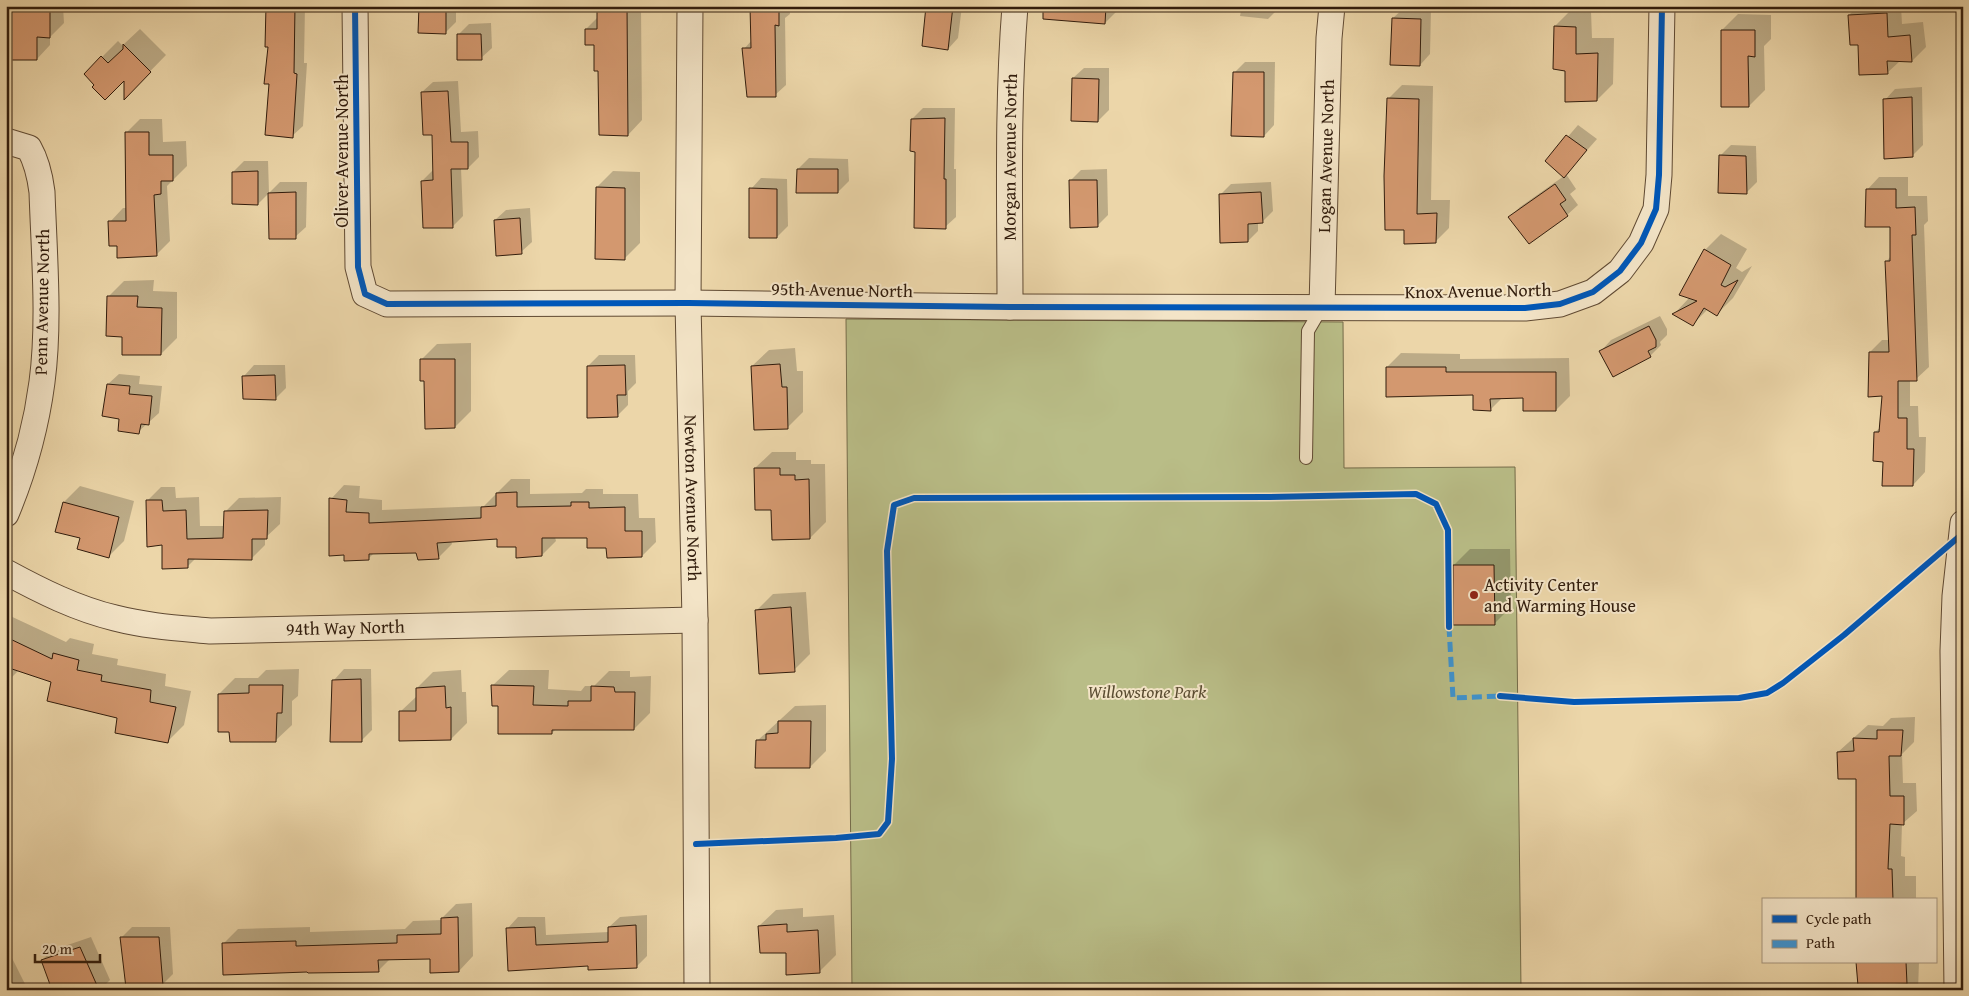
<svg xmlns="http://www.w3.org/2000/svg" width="1969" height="996" viewBox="0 0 1969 996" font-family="'Gentium Book Plus',serif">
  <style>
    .green { fill: #b9bd87; stroke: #756c4a }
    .shadow { fill: #0003 }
    .building { fill: #d3986f; stroke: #311c0c }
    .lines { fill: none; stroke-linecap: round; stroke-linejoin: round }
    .lane-casing { stroke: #604a33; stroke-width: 14 }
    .street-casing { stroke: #604a33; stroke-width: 27 }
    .lane { stroke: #f3e4c7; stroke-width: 12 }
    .street { stroke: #f3e4c7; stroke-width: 25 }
    .quiet { stroke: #3d94d2; stroke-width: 5; stroke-dasharray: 10 5; stroke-linecap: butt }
    .cycleway-casing { stroke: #f3e4c7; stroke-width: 9 }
    .cycleway { stroke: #0057b8; stroke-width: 6 }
    .poi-dot { fill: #8f2418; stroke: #f3e4c7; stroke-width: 2 }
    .labels { text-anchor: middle; stroke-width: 4; stroke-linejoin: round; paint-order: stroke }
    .street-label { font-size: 18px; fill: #311c0c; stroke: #f3e4c7 }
    .poi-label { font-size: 18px; fill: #311c0c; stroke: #f3e4c7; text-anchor: start }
    .park-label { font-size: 18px; font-style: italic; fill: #5a4c31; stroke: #f3e4c7 }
  </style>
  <rect width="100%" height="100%" fill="#ecd6a9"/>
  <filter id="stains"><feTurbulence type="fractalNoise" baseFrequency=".004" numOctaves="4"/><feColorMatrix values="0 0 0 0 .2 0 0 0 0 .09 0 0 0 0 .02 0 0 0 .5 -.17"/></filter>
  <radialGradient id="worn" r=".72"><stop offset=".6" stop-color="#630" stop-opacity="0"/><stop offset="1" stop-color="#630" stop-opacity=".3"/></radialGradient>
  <path class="green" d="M846,319L1343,322L1344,468L1515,467L1521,990H852Z"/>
  <g class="shadow">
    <path d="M6,6H63L64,23L50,37V45L37,59L6,58Z"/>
    <path d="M267,6H305L304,63H307L303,126L292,136L270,82Z"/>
    <path d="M420,6H456V22L445,33Z"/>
    <path d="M598,6H641L642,120L628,135L599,69L595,44L586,29L598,17Z"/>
    <path d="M751,6H789L790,14L785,18L786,85L775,95L744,49L752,40Z"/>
    <path d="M928,6H962L958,38L948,49Z"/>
    <path d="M1077,6H1119V9L1105,23Z"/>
    <path d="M1242,6H1281L1268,19L1240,16Z"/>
    <path d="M1858,6H1901L1902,24L1923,22L1926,47L1912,61H1900L1887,73L1860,44L1849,15Z"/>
    <path d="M1404,8H1431L1430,54L1420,65L1393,18Z"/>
    <path d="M1571,10L1591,11L1592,38H1614L1613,84L1597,100L1567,69L1555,26Z"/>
    <path d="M1738,14L1771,15V39L1764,46L1765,90L1749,106L1722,30Z"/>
    <path d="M491,23L492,48L481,58L458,35L469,24Z"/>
    <path d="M140,29L166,55L125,97V78L85,74L118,41L124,47V44Z"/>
    <path d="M1245,62H1275L1274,125L1264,136L1234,73Z"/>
    <path d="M1084,68H1109V110L1098,121L1073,78Z"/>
    <path d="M458,81L461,132L478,131L479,157L468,168H461L463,216L453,226L422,181L433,170L434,133L422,92L433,82Z"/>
    <path d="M1402,85L1433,86L1431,200H1450L1449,228L1435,242L1405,229L1388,99Z"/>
    <path d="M1922,87L1923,145L1912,156L1885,100L1895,89Z"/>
    <path d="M923,108H955L954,169H956V217L945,227L916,150L912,119Z"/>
    <path d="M140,119H162L163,142L186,141L187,166L167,186L170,241L156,255L118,244L110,222L123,208H127L126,133Z"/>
    <path d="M1578,125L1597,139L1566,174L1576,189L1570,194L1578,205L1567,215L1509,218L1520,207L1564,176L1547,161Z"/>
    <path d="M1731,145L1756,146L1757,182L1746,193L1720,156Z"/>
    <path d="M809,158L848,159L849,181L838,192L798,169Z"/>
    <path d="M244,161H268L269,193L258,204L233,172Z"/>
    <path d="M1107,169L1108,215L1097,226L1070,181L1081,170Z"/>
    <path d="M613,171L640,172V243L624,259L597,187Z"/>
    <path d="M1879,177H1908V196H1927L1928,221L1924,225L1929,367L1916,379L1910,380V406H1918L1919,437H1926L1925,472L1913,485L1875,432L1881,427L1884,395L1870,352L1882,340H1889L1886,262L1891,256V226L1867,190Z"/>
    <path d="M761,178L787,179L788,226L777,237L751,189Z"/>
    <path d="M280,182H307L306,227L295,237L269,193Z"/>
    <path d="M1271,182L1273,211L1262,222H1258V231L1248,241L1220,195L1231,184Z"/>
    <path d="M530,208L532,242L521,252L495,220L506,210Z"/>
    <path d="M1721,234L1747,249L1736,268L1742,272L1752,266L1733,298L1717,314L1708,309L1693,324L1674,314L1690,297L1705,250Z"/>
    <path d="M154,280L153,291L177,292V338L161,354L124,336L108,297L124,281Z"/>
    <path d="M1660,316L1667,329V335L1660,342L1661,345L1650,356L1601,351L1611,340Z"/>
    <path d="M471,343V411L455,427L426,380L421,360L437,344Z"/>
    <path d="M795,348L797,371H803V412L787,428L752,366L769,350Z"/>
    <path d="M1401,353L1460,354V359L1569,358L1570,396L1556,410L1524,397H1503L1490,410L1474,394L1387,367Z"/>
    <path d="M599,355H635L636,383L628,391V405L617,416L588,366Z"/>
    <path d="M254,365H285L286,388L275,399L244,376Z"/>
    <path d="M119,374L140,376L139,384L162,386L159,413L138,432L120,418L108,384Z"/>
    <path d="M772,452H796V460H811V464H825L826,522L810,538L772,509L755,468Z"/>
    <path d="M511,479H530V494L582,493L586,489H603V494H638L639,518H655L656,542L642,556L608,547L588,536L555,537L556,541L542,555L498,538L451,541L452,544L438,558L417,552H375L368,559L331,499L344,485L360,486L359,498L382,500V510L484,506Z"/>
    <path d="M80,486L134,501L124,541L108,557L81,537L64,502Z"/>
    <path d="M161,487H175L176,498L199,497L200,526H225V512L239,498L281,497L280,524L265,538V545L252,558H196L188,566L163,544L147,501Z"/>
    <path d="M1470,549H1510L1511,607L1495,623L1454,565Z"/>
    <path d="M806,592L810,654L794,670L757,610L773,594Z"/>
    <path d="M6,614L66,642L70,638L94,644L92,654L118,659L117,665L166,674L165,686L191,691L184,725L168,741L119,718L52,681L19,670L6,683Z"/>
    <path d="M299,669L298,696L292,701V725L275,741L231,731L219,694L235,678H258L266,670Z"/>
    <path d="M344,669H371L372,730L361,741L334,680Z"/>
    <path d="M461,670L462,692H466L467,723L451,739L400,712L417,696V688L433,672Z"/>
    <path d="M509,670H549L548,689L581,691L585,686H594L609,671H630V677L651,676L650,713L634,729H556L552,733L500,704L492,686Z"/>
    <path d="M826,705V751L810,767L757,741L795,706Z"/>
    <path d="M1915,717L1914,742L1902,754L1903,783H1916L1917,811L1902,824L1901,856L1905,857V876H1916V900H1858L1857,778L1838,752L1868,725L1883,726L1891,718Z"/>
    <path d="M472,903L473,956L459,971L431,958H391L378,971L223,944L238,929L310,927V932L405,929L413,921L442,920V918L456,904Z"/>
    <path d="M803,908V917L834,915L836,955L820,971L787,951L759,926L776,910Z"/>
    <path d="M647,915V956L637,966L589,965L510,970L508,928L518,917H545L546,935L609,932V927L620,917Z"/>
    <path d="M132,927H170L173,974L162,985L121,938Z"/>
    <path d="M91,937L110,980L100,990H53L42,960L53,950Z"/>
    <path d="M11,956L25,984L19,990H6V958Z"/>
    <path d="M1858,962H1919L1918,990H1859Z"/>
  </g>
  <g class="building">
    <path d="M266,6H295L294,73L297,74L293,138L265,135L269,84H264L268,47H265Z"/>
    <path d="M419,6H446V34L418,33Z"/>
    <path d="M597,6H627L628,136L599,135L598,71H594V45H585V29H597Z"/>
    <path d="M750,6H779V26L775,25L776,97H747L742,48H751Z"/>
    <path d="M926,6H953L948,50L922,46Z"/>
    <path d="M1043,6H1106L1105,24L1043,19Z"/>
    <path d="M6,9L50,10V38L37,37V60H6Z"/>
    <path d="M1887,13L1888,37L1910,35L1912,62L1887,61L1888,74L1859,75L1858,45H1850L1848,15Z"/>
    <path d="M1392,18L1421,19L1420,66L1390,65Z"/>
    <path d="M1554,26L1576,27V54L1598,53L1597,101L1565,102V71L1553,69Z"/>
    <path d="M1721,30H1755V57L1748,56L1749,107H1721Z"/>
    <path d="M457,34H481L482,60H457Z"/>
    <path d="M123,44L151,72L124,100V81L105,100L92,87L94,85L84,74L101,56L108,63L123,49Z"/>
    <path d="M1233,72H1264V137L1231,136Z"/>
    <path d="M1072,78L1099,79L1098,122L1071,121Z"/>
    <path d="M448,91L451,142H468V169H451L453,228H423L421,181L433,180L432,135H423L421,92Z"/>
    <path d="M1912,97L1913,157L1884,159L1883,99Z"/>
    <path d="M1387,98L1419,99L1417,214L1437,213L1436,243L1404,244V230H1385L1384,176Z"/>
    <path d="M945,118L944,179H946V229L914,228L915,152L910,151L911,119Z"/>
    <path d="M125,132H149V155H173V181H161V194L154,195L157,256L117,258V246H109L108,221H126Z"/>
    <path d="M1566,135L1587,150L1564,178L1545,161Z"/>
    <path d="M1719,155L1746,156L1747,194L1718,193Z"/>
    <path d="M797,169H838V193H796Z"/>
    <path d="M258,171V205L232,204V172Z"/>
    <path d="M1069,180H1097L1098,227L1070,228Z"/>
    <path d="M1555,184L1566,200L1560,204L1568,216L1529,244L1508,217Z"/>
    <path d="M596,187L625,188V260L595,259Z"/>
    <path d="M749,188L777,189V238H749Z"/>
    <path d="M1866,189H1896V208L1915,207L1916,235H1912L1917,381H1898V418H1907V449H1914L1913,486H1882L1883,462L1873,461L1874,432H1879L1882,396L1868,397L1869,352H1889L1885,261H1890V227H1865Z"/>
    <path d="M296,192V239H269L268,193Z"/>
    <path d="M1261,192L1263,223L1248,224V242L1220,243L1219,194Z"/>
    <path d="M520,218L522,254L496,256L494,220Z"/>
    <path d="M1704,249L1731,265L1721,285L1725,287L1738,280L1717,316L1704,308L1693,326L1672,314L1697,301L1679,295Z"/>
    <path d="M107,296H138L137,307L162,308L161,355H122V337L106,336Z"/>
    <path d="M1649,326L1656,340V347L1648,351L1651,357L1613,377L1599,351Z"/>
    <path d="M420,359H455V428L425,429L424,381H420Z"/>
    <path d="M780,364L782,387H787L788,429L754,430L751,366Z"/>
    <path d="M625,365L626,395H617L618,417L587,418V366Z"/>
    <path d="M1386,367H1446V372H1556V411H1523V398L1490,399L1491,411L1473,410V395L1386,397Z"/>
    <path d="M275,375L276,400L243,399L242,376Z"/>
    <path d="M107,384L130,386L129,394L152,396L149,425L141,424L139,434L118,431L119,419L102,416Z"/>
    <path d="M754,468H780V475H795V480L809,479L810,539L772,540L771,510H755Z"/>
    <path d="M517,492V507L571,506V502H589V508L625,507V531H642V557L607,558L606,548H587V538H542V556L516,558V547H497V539L437,543L439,559L418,560L416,553L369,554V560L344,561V555L329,556V498L347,500L346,512L369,513V523L481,518V507L496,506V493Z"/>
    <path d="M146,500H162L163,511L186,510L187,539L223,538L224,511L268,510L267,539H252V560L188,559V568L162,569V545L147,547Z"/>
    <path d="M63,502L119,517L109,558L77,549L80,538L55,532Z"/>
    <path d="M1453,565H1494L1495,625H1453Z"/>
    <path d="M791,607L795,672L759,674L755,610Z"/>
    <path d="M6,637L52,659L53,653L79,660L77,670L102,675L101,681L151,690L150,702L176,707L168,743L115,733L117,718L47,701L51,682L6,667Z"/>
    <path d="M361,679L362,742H330L332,680Z"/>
    <path d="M249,685H283L282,713H277L276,742H230L229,732H218V694L249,693Z"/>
    <path d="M491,685L534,686L533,705L568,706V701H591V686L614,687L615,692H635L634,730H552V734H498V706H492Z"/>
    <path d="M445,686L446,708L451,707V740L399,741V711H416V688Z"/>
    <path d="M778,721H811L810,768H755L756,740H766V734L778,733Z"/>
    <path d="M1877,730H1903L1901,756H1889L1890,796H1904V825L1890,824L1888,869H1892L1893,900H1856V779H1838L1837,752L1854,751L1853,738L1877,739Z"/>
    <path d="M458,917L459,972L430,973V959L378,960L379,972L308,973L307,972L223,975L222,943L296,941V946L397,943V935L441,934V918Z"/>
    <path d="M787,924V932L818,930L820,973L786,975V953H760L758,926Z"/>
    <path d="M636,925L637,968L588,970V966L508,971L506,928L535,927L536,945L608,942V927Z"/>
    <path d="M120,937H159L163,986L126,988Z"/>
    <path d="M80,947L99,990H52L41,960Z"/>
    <path d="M1856,962H1906L1907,984L1858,986Z"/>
  </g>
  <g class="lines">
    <defs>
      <path id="lane" d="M1306,458L1308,331L1322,307"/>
      <g id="street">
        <path d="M355,6L358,267L365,294L387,304L688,303L1010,307L1525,308L1560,304L1593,292L1620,271L1641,243L1656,209L1659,175L1662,6"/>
        <path id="s1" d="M690,6L688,303L695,620L697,990"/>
        <path d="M6,141L29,148C37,162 40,176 42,192C44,253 50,322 42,382C36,428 24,471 6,514"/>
        <path id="s2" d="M1010,307C1010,207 1007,106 1015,6"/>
        <path id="s3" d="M1322,307L1329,38L1332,6"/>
        <path id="s4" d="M6,572C41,591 77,609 115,618C146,626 178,628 210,631L695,620"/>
        <path d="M1957,990L1953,651L1955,596L1963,523"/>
      </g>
    </defs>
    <use href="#lane" class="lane-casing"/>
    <use href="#street" class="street-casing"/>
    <use href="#lane" class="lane"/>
    <use href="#street" class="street"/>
    <path class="quiet" d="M1449,627L1453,698L1500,696"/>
    <defs>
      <g id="cycleway">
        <path d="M355,6L358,267L365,294L387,304L688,303L1010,307L1525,308L1560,304L1593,292L1620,271L1641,243L1656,209L1659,175L1662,6"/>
        <path d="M1500,696L1574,702L1739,698L1767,693L1783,683L1844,635L1961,535"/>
        <path d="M696,844L836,838L879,834L888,822L892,759L887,551L894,505L914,498L1267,497L1416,494L1436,504L1448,530L1449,627"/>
      </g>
    </defs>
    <use href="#cycleway" class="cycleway-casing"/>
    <use href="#cycleway" class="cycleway"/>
  </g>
  <circle class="poi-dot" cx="1474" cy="595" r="5"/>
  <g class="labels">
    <g class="street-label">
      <text transform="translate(342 151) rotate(-90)" y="6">Oliver Avenue North</text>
      <text dy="6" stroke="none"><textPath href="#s3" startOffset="151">Logan Avenue North</textPath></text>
      <text dy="6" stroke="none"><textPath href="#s2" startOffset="150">Morgan Avenue North</textPath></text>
      <text transform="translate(842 290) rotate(1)" y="6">95th Avenue North</text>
      <text transform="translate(1478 291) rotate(-1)" y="6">Knox Avenue North</text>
      <text transform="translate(42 302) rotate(-89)" y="6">Penn Avenue North</text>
      <text dy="6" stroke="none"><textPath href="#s1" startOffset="492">Newton Avenue North</textPath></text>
      <text dy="6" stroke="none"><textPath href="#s4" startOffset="350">94th Way North</textPath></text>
    </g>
    <g class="poi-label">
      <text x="1484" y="591">Activity Center<tspan x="1484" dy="21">and Warming House</tspan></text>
    </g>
    <g class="park-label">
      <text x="1147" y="698">Willowstone Park</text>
    </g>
  </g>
  <rect width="1969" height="996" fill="none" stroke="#ecd6a9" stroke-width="25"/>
  <rect x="8" y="8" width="1954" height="981" fill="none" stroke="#311c0c" stroke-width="2.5"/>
  <rect x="12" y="12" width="1944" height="971" fill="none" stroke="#311c0c"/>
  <rect x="1762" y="898" width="175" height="65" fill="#f3e4c7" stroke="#a5947c"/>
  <rect x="1772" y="915" width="25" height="8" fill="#0057b8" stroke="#a5947c"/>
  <text x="1806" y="924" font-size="15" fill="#311c0c">Cycle path</text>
  <rect x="1772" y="940" width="25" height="8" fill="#3d94d2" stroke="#a5947c"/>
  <text x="1806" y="948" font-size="15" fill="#311c0c">Path</text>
  <path d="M35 954v8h65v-8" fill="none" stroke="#311c0c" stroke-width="2.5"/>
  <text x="42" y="954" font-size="15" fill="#311c0c" stroke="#f3e4c7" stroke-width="4" paint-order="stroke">20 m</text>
  <rect width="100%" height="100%" filter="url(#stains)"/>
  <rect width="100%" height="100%" fill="url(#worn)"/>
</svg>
